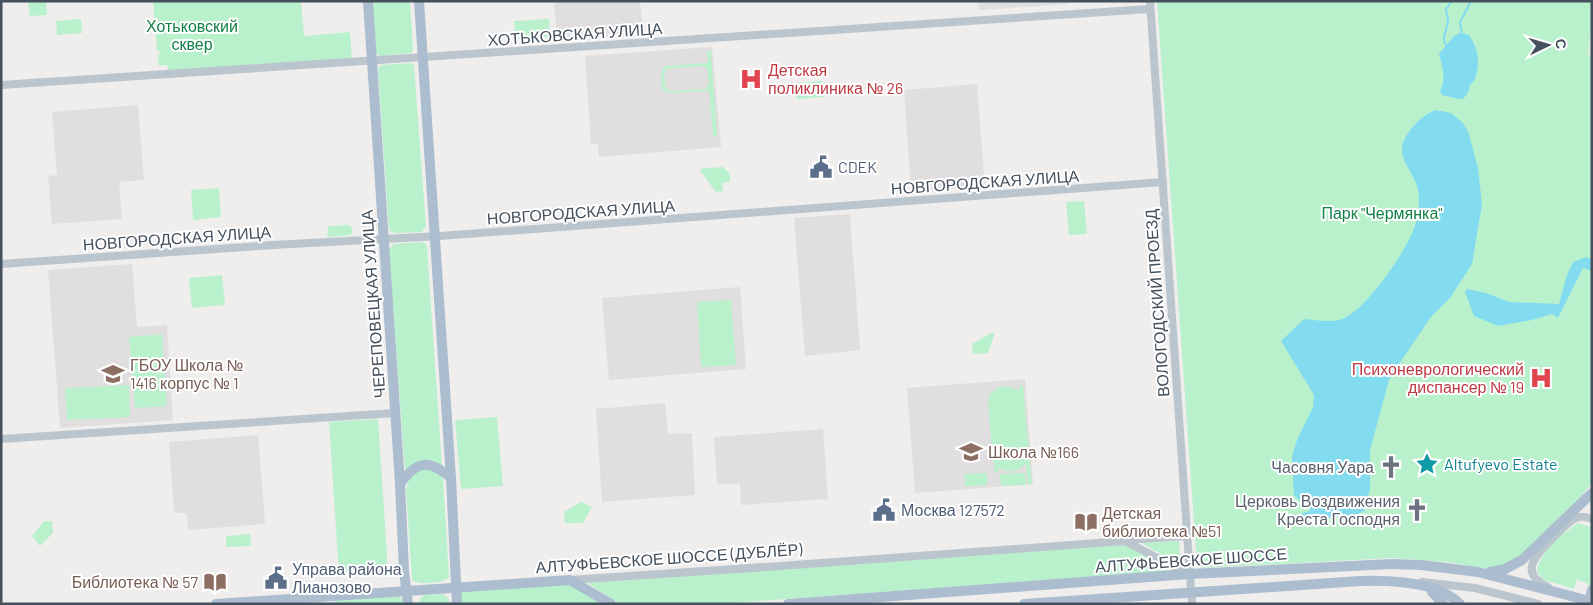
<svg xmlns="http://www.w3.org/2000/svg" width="1593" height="605" viewBox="0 0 1593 605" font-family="Barlow,sans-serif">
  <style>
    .education { fill: #e1dedf }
    .green { fill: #b9f1cd; fill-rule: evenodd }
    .water { fill: #83dbf0 }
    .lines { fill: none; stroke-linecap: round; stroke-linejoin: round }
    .stream { stroke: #83dbf0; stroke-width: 2 }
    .river { stroke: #83dbf0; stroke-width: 11 }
    .minor { stroke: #bbc5cd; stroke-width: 8 }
    .major { stroke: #abbdce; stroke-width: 10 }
    .major-bridge { stroke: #abbdce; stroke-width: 10 }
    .labels { text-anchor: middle; stroke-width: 4; stroke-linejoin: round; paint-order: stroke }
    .park-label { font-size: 16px; fill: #128047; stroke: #fff }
    .street-label { font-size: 16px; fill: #45515c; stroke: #fff }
    .health-label { font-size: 16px; fill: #be3a42; stroke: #fff; text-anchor: start }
    .service-label { font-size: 16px; fill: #4e5e75; stroke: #fff; text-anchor: start }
    .education-label { font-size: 16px; fill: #785e54; stroke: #fff; text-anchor: start }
    .culture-label { font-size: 16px; fill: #0d838f; stroke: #fff; text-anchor: start }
    .worship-label { font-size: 16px; fill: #5b616d; stroke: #fff; text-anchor: end }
  </style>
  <rect width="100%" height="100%" fill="#f0eded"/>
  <g class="education">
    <path d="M554,1H640L643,35L557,40Z"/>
    <path d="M978,1H1069V4L979,10Z"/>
    <path d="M712,47L721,147L599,157L598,144H591L585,56Z"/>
    <path d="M977,84L985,186L911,192L904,90Z"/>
    <path d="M138,105L144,180L119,182L122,219L52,224L48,176L57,175L52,112Z"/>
    <path d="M850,214L860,350L805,356L794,218Z"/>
    <path d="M132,264L137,327L167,325L173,420L60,428L48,270Z"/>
    <path d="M740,287L746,369L609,380L602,298Z"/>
    <path d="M1025,379L1033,484L915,493L907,388Z"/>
    <path d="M665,403L668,434L692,433L695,495L602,502L596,409Z"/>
    <path d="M823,429L828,499L741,505L740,483L717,485L714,437Z"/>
    <path d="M258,435L265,524L188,530L187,513H174L169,442Z"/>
  </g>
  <g class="green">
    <path d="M28,1H46L47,15L30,16Z"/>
    <path d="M153,1H301L304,36L350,32L352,59L168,71L167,65L159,66L158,55H160L159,51H157Z"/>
    <path d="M373,1H410L413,49L412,53L380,56L376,53Z"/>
    <path d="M1157,1H1592V21L1588,54L1592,57V483L1566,515L1517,560L1493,570L1448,562L1391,558L1202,568L1197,565Z"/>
    <path d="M81,19L82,33L57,35L56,21Z"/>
    <path d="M549,19L550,37L516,39L514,21Z"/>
    <path d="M707,51H711L717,136H713L709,91L668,93L663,90C661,83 659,72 665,66L708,63ZM703,66L707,68L709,84L706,89L671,91L666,89L664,76L666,69Z"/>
    <path d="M412,63L414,66L426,226L422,232L394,233L389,230L378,68L381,65Z"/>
    <path d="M822,81L824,97L797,99L796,83Z"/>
    <path d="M723,167L730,174V182L722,183L723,191L716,192L699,169Z"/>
    <path d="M219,188L221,217L193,220L191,190Z"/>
    <path d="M1084,201L1087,234L1069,235L1066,202Z"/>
    <path d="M349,225L353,229L351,235L329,237L327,235L328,227L330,226Z"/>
    <path d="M421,242L425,243L427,247L442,467C425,461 420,457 405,470L389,249L394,244Z"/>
    <path d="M222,275L225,305L192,308L189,278Z"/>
    <path d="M731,300L736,365L701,367L697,302Z"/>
    <path d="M991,333H995L988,353L973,354L972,344Z"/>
    <path d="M162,334L167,406L135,408L129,337Z"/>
    <path d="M129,385L130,417L67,420L65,388Z"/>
    <path d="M1023,385L1032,484H1028L1026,464C1017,472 1008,473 998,467V472L994,473V465H996L993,461L988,401C991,385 1007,383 1019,391V386Z"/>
    <path d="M497,417L503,486L461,489L455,420Z"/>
    <path d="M378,419L388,571L339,574L329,422Z"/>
    <path d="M426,468L439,473L443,479L449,577C443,584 419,585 412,580L406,489L410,476Z"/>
    <path d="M987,473V485L965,486L964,474Z"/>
    <path d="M1025,473L1026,485L1001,486L1000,474Z"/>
    <path d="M581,502L592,507L583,523H565L564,512Z"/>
    <path d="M44,521H52L53,533L40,546L32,536Z"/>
    <path d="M1578,523L1592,527V582L1589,593L1588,584L1577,579L1574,589L1544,580L1537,572C1539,552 1562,534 1578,523Z"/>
    <path d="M250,534L251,546L226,547V536Z"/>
    <path d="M1179,541L1181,565L1141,543Z"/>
    <path d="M1124,544L1173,571L717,604H620L587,583Z"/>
    <path d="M569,583L606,604H461V591Z"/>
    <path d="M443,594L449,599V604H419L420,599L424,595Z"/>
    <path d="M399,595L405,604H335V599Z"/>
  </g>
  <g class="water">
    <path d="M1460,33L1469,35C1479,51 1481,64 1474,81L1470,85L1468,93L1463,99H1459L1442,95L1440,91C1447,80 1442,66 1439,54L1454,36Z"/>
    <path d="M1436,110L1451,113L1462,122L1468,131L1478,168L1482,204L1472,264L1450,298L1431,317L1399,364L1389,380L1370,450V489L1364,511L1358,514L1321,519L1294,495L1292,457L1297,440L1313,407L1314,395L1281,341L1304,319C1316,320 1330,323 1342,319C1365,311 1404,254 1413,231C1417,222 1419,212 1419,202C1419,194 1418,186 1414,179C1410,169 1401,160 1402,148C1404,133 1422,114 1436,110Z"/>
    <path d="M1586,257L1592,259V271L1583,268L1558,318L1552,314L1532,320L1498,326L1474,316L1465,292L1467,289L1486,293L1509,302L1559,304L1567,275L1573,262Z"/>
  </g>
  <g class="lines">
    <g class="stream">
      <path d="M1462,36L1460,22L1471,1"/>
      <path d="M1447,46C1440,38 1447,31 1448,22C1448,17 1446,13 1446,9L1452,1"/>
    </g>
    <path class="river" d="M1299,520L1315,515L1319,502"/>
    <g class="minor">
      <path d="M1150,1L1192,604"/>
      <path d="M1,85L1150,9"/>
      <path d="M1,264L273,245L440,236L1163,182"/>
      <path d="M1,439L395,413"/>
      <path d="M1126,540L1187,536"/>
      <path d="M570,580L766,567L1125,541L1188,574"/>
      <path d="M1422,582L1475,588L1538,604"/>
      <path d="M1548,587C1516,572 1538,553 1555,536C1561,530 1568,522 1576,518C1581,516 1587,517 1592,519"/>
    </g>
    <g class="major">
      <path d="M368,1L400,484L404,571L408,604"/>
      <path d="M419,1L451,478L457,604"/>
      <path d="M400,484C417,460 429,459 451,478"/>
      <path d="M1490,572L1505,569L1522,560L1592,493"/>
      <path d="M1432,592L1443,604"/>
      <path d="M216,604L570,580L611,604"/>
      <path d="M788,604L1189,574L1392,564L1421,565L1478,572L1571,596"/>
      <path d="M1024,604L1360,581C1390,580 1437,581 1460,604"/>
      <path d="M1588,604L1592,590"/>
    </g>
    <path class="major-bridge" d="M1571,596L1592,602"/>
  </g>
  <defs>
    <symbol id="hospital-bare" viewBox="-9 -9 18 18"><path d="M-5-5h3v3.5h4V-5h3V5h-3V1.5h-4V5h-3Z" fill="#e0444e" stroke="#fff" stroke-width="2.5" paint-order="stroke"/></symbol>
    <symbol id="civic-bare" viewBox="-9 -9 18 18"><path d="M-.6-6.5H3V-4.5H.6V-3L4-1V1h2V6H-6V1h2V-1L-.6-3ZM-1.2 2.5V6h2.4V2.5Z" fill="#5c6f8a" stroke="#fff" stroke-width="2.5" paint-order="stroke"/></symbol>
    <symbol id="school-bare" viewBox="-9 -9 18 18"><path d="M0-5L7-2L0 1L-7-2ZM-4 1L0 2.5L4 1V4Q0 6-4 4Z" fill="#8d6e63" stroke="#fff" stroke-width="2.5" paint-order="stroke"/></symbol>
    <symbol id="sight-bare" viewBox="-9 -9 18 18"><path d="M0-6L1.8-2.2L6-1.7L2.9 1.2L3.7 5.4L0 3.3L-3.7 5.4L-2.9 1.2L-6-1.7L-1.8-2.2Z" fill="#0f9aa8" stroke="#fff" stroke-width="2.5" paint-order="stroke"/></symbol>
    <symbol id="church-bare" viewBox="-9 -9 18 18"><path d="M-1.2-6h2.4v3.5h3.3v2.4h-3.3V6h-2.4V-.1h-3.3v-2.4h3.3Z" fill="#6b7280" stroke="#fff" stroke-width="2.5" paint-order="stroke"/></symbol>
    <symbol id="library-bare" viewBox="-9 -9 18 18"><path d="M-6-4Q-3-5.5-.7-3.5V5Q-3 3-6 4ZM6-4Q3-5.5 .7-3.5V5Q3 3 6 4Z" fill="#8d6e63" stroke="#fff" stroke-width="2.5" paint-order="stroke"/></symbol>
  </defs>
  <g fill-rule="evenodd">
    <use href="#hospital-bare" x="735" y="63" width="32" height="32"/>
    <use href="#civic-bare" x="805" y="151" width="32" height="32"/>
    <use href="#school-bare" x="97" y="358" width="32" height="32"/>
    <use href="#hospital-bare" x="1525" y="362" width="32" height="32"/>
    <use href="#school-bare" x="955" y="436" width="32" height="32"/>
    <use href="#sight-bare" x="1411" y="448" width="32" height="32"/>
    <use href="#church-bare" x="1375" y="451" width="32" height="32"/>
    <use href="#civic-bare" x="868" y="494" width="32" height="32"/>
    <use href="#church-bare" x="1401" y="494" width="32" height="32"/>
    <use href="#library-bare" x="1070" y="506" width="32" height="32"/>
    <use href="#civic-bare" x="260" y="562" width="32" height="32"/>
    <use href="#library-bare" x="199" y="566" width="32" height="32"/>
  </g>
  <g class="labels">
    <g class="park-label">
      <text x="192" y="32">Хотьковский<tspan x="192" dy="18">сквер</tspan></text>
      <text x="1382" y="219">Парк "Чермянка"</text>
    </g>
    <g class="street-label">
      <text transform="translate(575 34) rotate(-4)" y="6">ХОТЬКОВСКАЯ УЛИЦА</text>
      <text transform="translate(985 182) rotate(-4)" y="6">НОВГОРОДСКАЯ УЛИЦА</text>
      <text transform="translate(581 212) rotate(-4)" y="6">НОВГОРОДСКАЯ УЛИЦА</text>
      <text transform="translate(177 238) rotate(-4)" y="6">НОВГОРОДСКАЯ УЛИЦА</text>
      <text transform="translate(1157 303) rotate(-94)" y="6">ВОЛОГОДСКИЙ ПРОЕЗД</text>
      <text transform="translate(373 304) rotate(-94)" y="6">ЧЕРЕПОВЕЦКАЯ УЛИЦА</text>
      <text transform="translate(669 558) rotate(-4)" y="6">АЛТУФЬЕВСКОЕ ШОССЕ (ДУБЛЁР)</text>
      <text transform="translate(1191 560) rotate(-4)" y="6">АЛТУФЬЕВСКОЕ ШОССЕ</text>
    </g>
    <g class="health-label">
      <text x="768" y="76">Детская<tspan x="768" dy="18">поликлиника № 26</tspan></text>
      <text x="1524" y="375" text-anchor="end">Психоневрологический<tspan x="1524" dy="18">диспансер № 19</tspan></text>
    </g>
    <g class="service-label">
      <text x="838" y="173">CDEK</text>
      <text x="901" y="516">Москва 127572</text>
      <text x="292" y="575">Управа района<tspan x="292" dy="18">Лианозово</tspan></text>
    </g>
    <g class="education-label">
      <text x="130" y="371">ГБОУ Школа №<tspan x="130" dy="18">1416 корпус № 1</tspan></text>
      <text x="988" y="458">Школа №166</text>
      <text x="1102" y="519">Детская<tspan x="1102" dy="18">библиотека №51</tspan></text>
      <text x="198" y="588" text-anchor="end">Библиотека № 57</text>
    </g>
    <g class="culture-label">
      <text x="1444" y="470">Altufyevo Estate</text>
    </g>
    <g class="worship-label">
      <text x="1374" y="473">Часовня Уара</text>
      <text x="1400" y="507">Церковь Воздвижения<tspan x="1400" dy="18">Креста Господня</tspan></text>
    </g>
  </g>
  <rect width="1593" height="605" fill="none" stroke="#45515c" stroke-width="5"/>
  <g transform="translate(1548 45) rotate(85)" stroke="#ffffff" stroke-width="4" paint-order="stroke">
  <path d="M0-4L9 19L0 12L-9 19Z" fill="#45515c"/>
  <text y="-8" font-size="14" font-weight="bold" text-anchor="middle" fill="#45515c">С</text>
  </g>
</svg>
